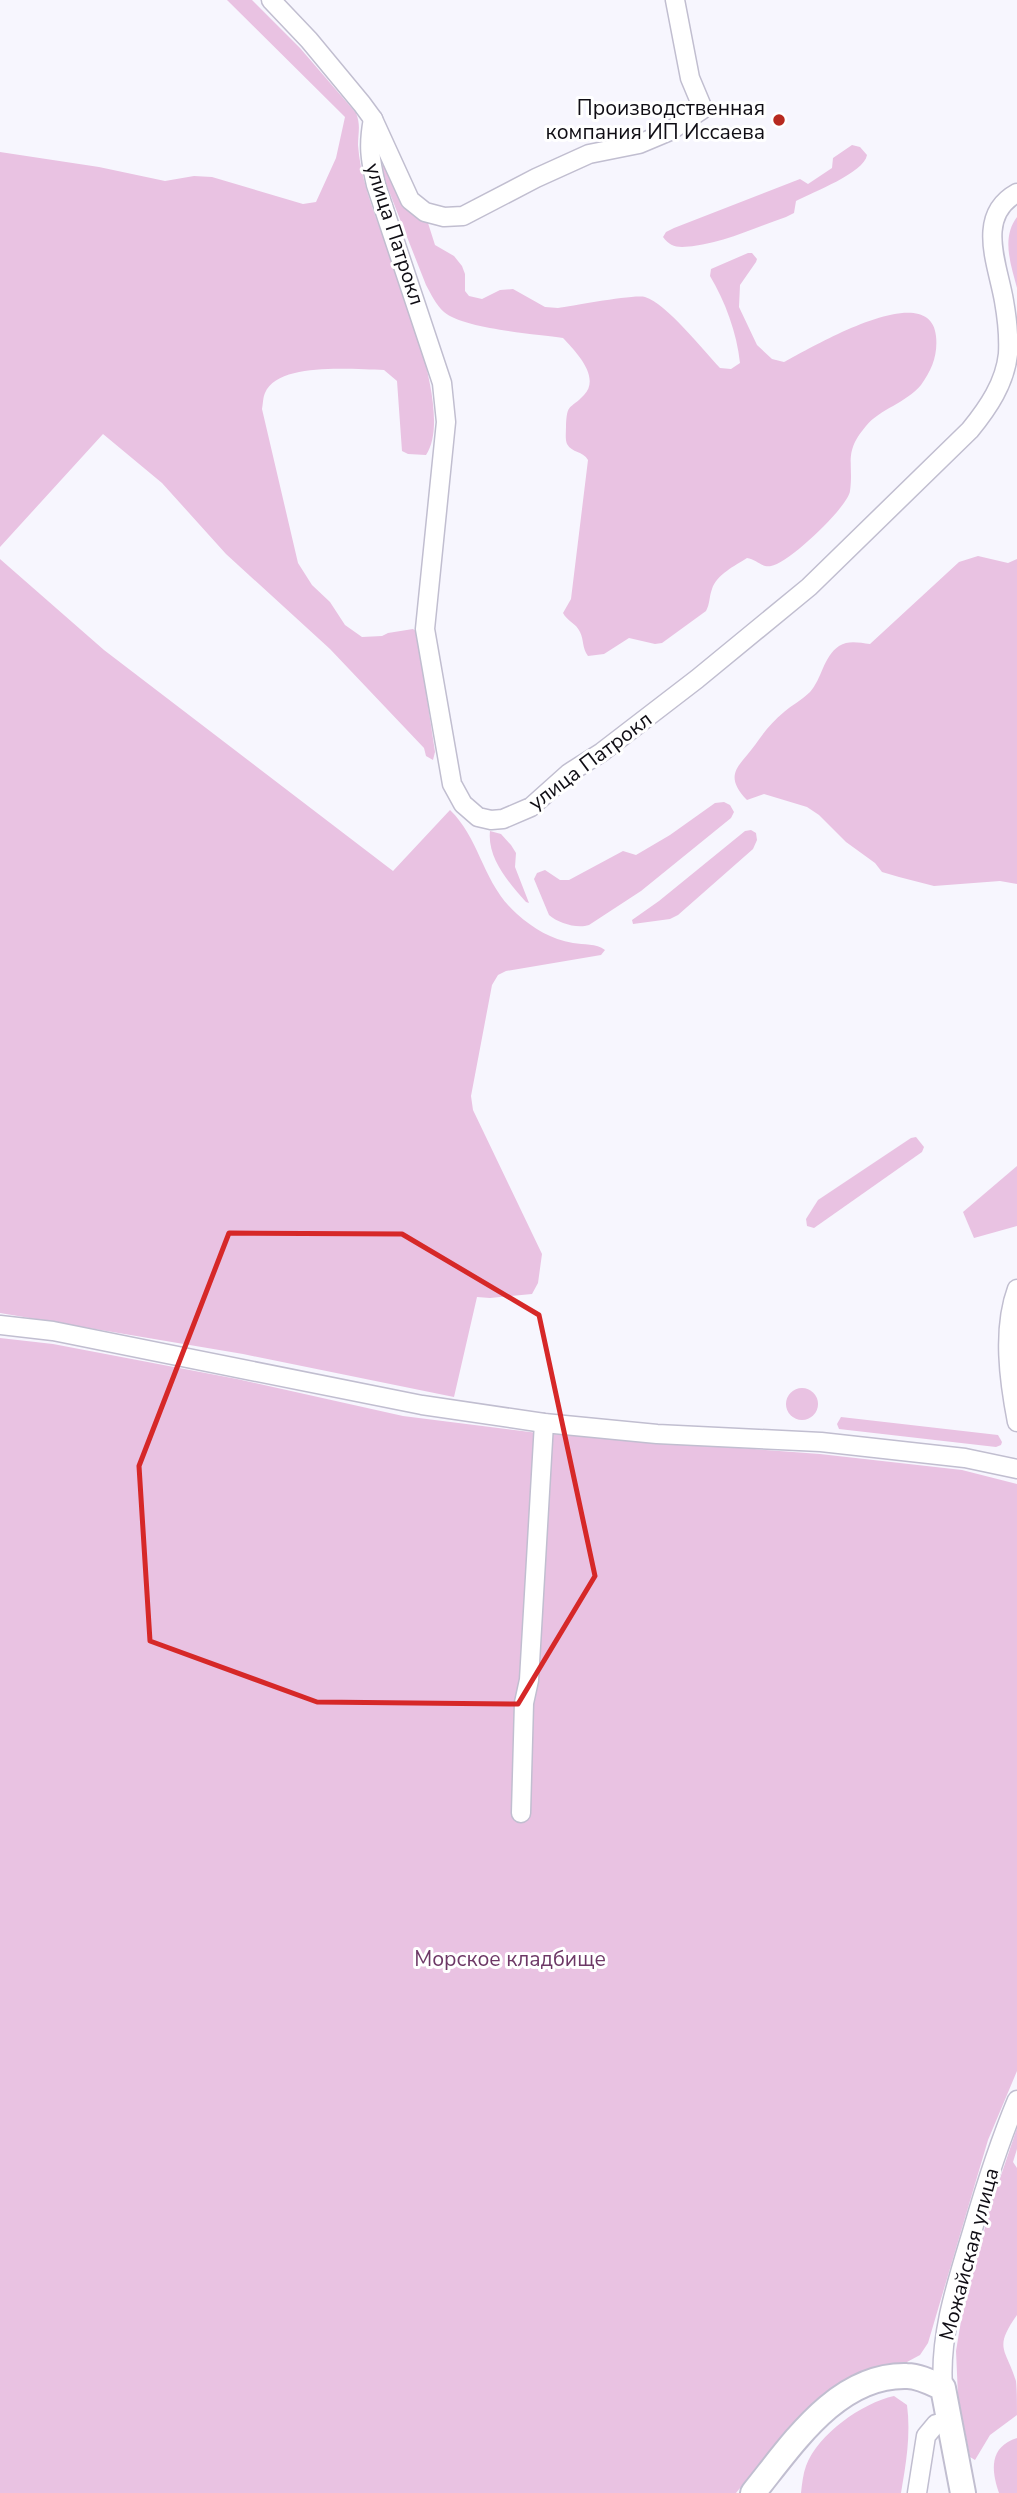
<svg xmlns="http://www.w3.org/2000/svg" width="1017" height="2493" viewBox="0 0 1017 2493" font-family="'Nunito Sans',sans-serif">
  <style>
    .green { fill: #e9c2e2 }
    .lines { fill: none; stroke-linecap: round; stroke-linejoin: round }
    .minor-casing { stroke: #c1bed0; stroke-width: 21 }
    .secondary-casing { stroke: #c1bed0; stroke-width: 28 }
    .minor { stroke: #fff; stroke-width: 18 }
    .secondary { stroke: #fff; stroke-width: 24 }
    .marked { fill: none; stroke: #d62828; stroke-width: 5; stroke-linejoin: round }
    .poi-dot { fill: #b7291f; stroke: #fff; stroke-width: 2.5 }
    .labels { text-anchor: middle; stroke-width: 6; stroke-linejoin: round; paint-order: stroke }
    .poi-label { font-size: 21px; fill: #0f0d14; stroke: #fff; text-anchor: end }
    .street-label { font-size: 21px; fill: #0f0d14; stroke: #fff }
    .park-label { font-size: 21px; fill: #6d3866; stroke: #fff }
  </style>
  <rect width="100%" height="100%" fill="#f7f6fe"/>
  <g class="green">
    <path d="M227,0H252L300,48L356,113C361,125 358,133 358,145C359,159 362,174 366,187C381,243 459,406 426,455L408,454L402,451L397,381L384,370C355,370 279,361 265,393C263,397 263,404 262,409L298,563L312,585L330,602L345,625L362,637L382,636L388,633L413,629L417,632L435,752L433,760L426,756L424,748L330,649L226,554L162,483L103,434L0,547V152L99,167L165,181L194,176L212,177L303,204L316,202L336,158L345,117Z"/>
    <path d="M852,145L860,147L867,155C864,173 813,192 796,201L794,213L786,217C754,228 717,246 682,247C674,247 668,244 663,237L666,232L674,228L800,179L808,184L832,168L833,158Z"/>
    <path d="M384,164L428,223L435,245L454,256L462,266L465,274V291L469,296L482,299L500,290L513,289L545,307L558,308C573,306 634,294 645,297C667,304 703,350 720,368L731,369L740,363C737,333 725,301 710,276L711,269L748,253H752L757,259L756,262L740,285L739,307L757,345L772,359L784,362C809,349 930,276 936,336C938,355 932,370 921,385C906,403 880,409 866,426C843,453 854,462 850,491C848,507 788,564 771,566C762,568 756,559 747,558C735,566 717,574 712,589C709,597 710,604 706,611L662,643L655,644L629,638L604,654L588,656C582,648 584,640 580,632C576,623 567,621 563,613L571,599L588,460C583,451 572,453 567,444C565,439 566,432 566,427C567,402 570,410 584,395C601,377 576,352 563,338C536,334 464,329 444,312C436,305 431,294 426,285L381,171V166Z"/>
    <path d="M1017,217V288C1011,265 1001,238 1017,217Z"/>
    <path d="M978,556L1008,563L1017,559V884L1000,881L934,886L899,877L882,872L875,863L846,842L819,815L807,807L764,794L747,800C722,774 740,766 755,745C764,732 772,722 784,712C792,705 802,700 810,692C822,679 823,657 839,646C849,640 859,643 870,644L959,562Z"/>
    <path d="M0,559L104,650L393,871L450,810C481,840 482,883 517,914C534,929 551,939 573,943C584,945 596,943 605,950L601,955L506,971L498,975L492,985L471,1096L473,1110L542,1254L538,1283L532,1294L490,1298L477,1297L454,1397L243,1354L0,1313Z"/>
    <path d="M724,802L730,805L734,812L731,818L641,891L589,925C577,929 558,923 549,915L534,879L537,873L545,870L560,880H569L623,851L636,855L670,835L715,803Z"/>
    <path d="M751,830L756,833L757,840L753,849L678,915L670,919L633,924L632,920L659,901L745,831Z"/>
    <path d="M490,831L501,834L511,845L516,853L515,867L529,903L526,902C509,883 487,858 490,831Z"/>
    <path d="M916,1137L924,1147L922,1152L814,1228L807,1226L806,1219L818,1200L911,1138Z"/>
    <path d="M1017,1166V1226L974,1238L963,1212Z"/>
    <path d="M0,1338L53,1344L237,1379L403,1416L538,1433L820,1454L962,1470L1017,1484V2071L988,2140L928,2343L920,2355L907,2362L851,2376L821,2397L789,2427L736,2493H0Z"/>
    <circle cx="802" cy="1404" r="16"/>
    <path d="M841,1417L998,1435L1002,1442L1001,1445L996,1447L839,1429L837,1424Z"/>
    <path d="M1017,2128V2149L1013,2162L1017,2168V2315C993,2349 1006,2348 1016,2381C1017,2391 1017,2405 1017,2415L990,2435L975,2460L970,2457L958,2396L956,2351L962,2315L990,2208Z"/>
    <path d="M894,2396L907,2405C911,2435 906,2464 901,2493H801C802,2484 803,2474 806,2466C818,2434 862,2403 894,2396Z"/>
    <path d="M1017,2438V2493H999C991,2470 989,2447 1017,2438Z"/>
  </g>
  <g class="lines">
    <defs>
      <g id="minor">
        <path d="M271,0L309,40L362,104L373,119L410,200L425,212L444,217L463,216L536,178L589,154L639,144L670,131L703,109L690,78L675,0"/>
        <path d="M373,119C368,145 370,159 376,185L442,383L446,422L425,629L452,784L463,804L478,817L491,820L503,819L531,807L569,773L602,752L697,679L809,587L970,430C988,408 1005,383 1008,354C1009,336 1007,318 1004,301C998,265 975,216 1017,193"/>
        <path d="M1017,1289C1002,1329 1009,1381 1017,1422"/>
        <path d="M0,1325L53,1331L422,1405L544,1423L657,1434L821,1442L965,1458L1017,1469"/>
        <path d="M521,1813L524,1703L529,1680L544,1423"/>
        <path d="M943,2388C939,2335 957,2282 972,2232C985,2187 999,2143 1017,2100"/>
        <path d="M917,2493L926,2436L936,2424L950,2423"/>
      </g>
      <path id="secondary" d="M753,2493C792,2445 837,2374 907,2376C919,2376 932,2383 943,2388L963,2493"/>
    </defs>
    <use href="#minor" class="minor-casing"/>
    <use href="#secondary" class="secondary-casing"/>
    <use href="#minor" class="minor"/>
    <use href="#secondary" class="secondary"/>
  </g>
  <path class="marked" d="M229,1233L402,1234L539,1315L595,1576L518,1704L317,1702L150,1641L139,1466Z"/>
  <circle class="poi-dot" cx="779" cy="120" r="7"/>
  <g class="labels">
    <g class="poi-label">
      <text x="765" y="115">Производственная<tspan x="765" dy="24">компания ИП Иссаева</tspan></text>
    </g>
    <g class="street-label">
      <text transform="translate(395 234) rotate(72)" y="7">улица Патрокл</text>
      <text transform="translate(590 761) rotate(-37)" y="7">улица Патрокл</text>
      <text transform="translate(969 2254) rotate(-75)" y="7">Можайская улица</text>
    </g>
    <g class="park-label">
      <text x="510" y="1966">Морское кладбище</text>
    </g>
  </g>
</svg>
